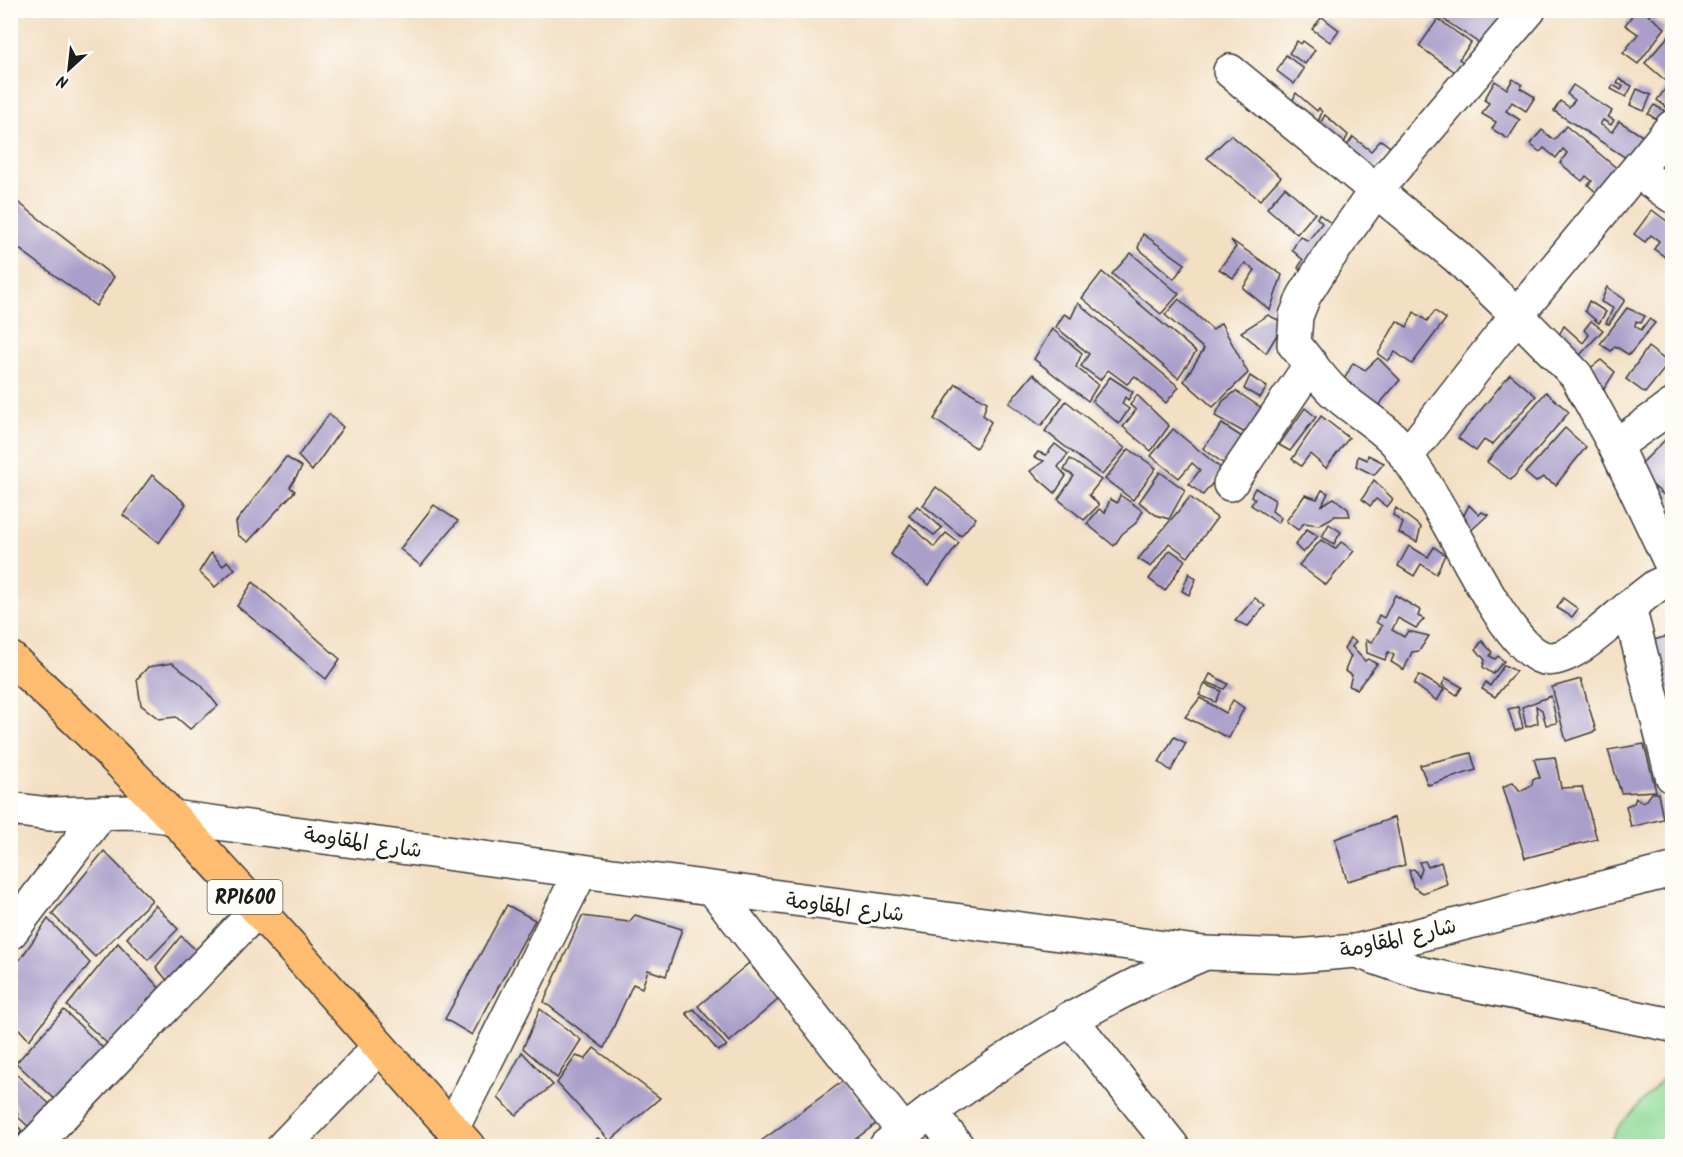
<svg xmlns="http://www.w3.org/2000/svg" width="1683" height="1157" viewBox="0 0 1683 1157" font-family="Kalam,'Playpen Sans Arabic',sans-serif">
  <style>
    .green { fill: #90db98; stroke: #567c5a; stroke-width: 1.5 }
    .building { fill: #aa9fca }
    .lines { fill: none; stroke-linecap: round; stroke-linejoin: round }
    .minor-casing { stroke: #3c3935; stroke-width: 36 }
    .primary-casing { stroke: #3c3935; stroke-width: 36 }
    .minor { stroke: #fff; stroke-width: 33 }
    .primary { stroke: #febc70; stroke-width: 33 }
    .labels { text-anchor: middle; stroke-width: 6; stroke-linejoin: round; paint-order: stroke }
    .shield { fill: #fdfcf7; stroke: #605f5e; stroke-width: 1.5 }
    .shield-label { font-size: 20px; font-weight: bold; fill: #1c1c1c }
    .street-label { font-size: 21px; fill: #1c1c1c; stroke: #fdfcf7 }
  </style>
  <rect width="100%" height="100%" fill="#fdfcf7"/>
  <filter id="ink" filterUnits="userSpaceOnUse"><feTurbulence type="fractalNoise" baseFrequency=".0167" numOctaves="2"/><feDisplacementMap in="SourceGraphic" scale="12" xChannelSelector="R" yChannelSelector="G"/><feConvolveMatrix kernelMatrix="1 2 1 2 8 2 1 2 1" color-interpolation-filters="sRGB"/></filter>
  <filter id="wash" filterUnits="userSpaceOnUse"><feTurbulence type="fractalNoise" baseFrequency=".008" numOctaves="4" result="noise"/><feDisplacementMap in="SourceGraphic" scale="24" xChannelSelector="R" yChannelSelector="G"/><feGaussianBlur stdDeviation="1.35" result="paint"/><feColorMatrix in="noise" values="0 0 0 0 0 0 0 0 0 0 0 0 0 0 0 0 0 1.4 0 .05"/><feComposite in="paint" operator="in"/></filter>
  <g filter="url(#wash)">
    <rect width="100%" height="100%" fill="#f3dfc2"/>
    <path class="green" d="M1672,1069V1146H1607L1619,1126Z"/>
    <g id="blocks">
      <g class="building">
        <path d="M1436,10H1494L1504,17L1485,47L1434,13Z"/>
        <path d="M1636,10H1642L1665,28L1638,64L1623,53L1638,34L1625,25Z"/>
        <path d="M1322,17L1339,30L1330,42L1312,29Z"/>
        <path d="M1438,19L1471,43L1459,59L1466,64L1458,74L1419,46Z"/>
        <path d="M1672,32V74L1666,81L1645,63Z"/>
        <path d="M1297,41L1301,44L1303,41L1315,50L1305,64L1289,53Z"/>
        <path d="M1286,55L1304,69L1294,84L1277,71Z"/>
        <path d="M1513,79L1522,85L1520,88L1535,97L1526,111L1512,102L1506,111L1520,120L1508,139L1492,129L1496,122L1482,114L1489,103L1484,100L1495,81L1507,89Z"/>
        <path d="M1619,79L1632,86L1626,97L1611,89L1613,85L1621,90L1623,86L1617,83Z"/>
        <path d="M1672,80V105L1669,109L1657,100Z"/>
        <path d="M1573,85L1612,111L1608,117L1614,120L1611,125L1603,120L1600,124L1612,132L1619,121L1644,137L1629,160L1554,111L1560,101L1569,107L1575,100L1567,94Z"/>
        <path d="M1637,89L1651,95L1644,111L1630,105Z"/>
        <path d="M1296,93L1317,111L1319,108L1322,112L1318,122L1292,102Z"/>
        <path d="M1654,105L1665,111L1659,121L1648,114Z"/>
        <path d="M1325,115L1348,135L1343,145L1319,126Z"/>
        <path d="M1566,126L1619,170L1599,195L1588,185L1592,181L1586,176L1582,181L1560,163L1567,153L1563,149L1556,158L1544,148L1540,152L1530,144L1542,130L1554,140Z"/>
        <path d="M1231,135L1281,177L1260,200L1207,158Z"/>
        <path d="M1353,137L1371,151L1381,140L1390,147L1374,171L1346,147Z"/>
        <path d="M1285,187L1315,213L1297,234L1267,208Z"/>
        <path d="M10,196L114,277L96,306L10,242Z"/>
        <path d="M1652,210L1672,225V254L1668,259L1654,249L1659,241L1651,235L1645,242L1634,234Z"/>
        <path d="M1319,214L1337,228L1305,275L1298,268L1303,260L1292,250L1300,236L1308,241L1322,223L1317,218Z"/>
        <path d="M1143,234L1185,264L1174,279L1138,248Z"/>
        <path d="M1231,240L1282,275L1270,310L1243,288L1255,270L1245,263L1233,278L1219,269L1236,247Z"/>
        <path d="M1131,253L1179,294L1161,314L1112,274Z"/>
        <path d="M1102,272L1196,352L1178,378L1082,298Z"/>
        <path d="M1607,287L1625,300L1609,324L1606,323L1613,308L1601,302Z"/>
        <path d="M1179,299L1213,330L1221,323L1248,373L1213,407L1184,381L1204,349L1165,315Z"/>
        <path d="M1589,301L1606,312L1599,323L1585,311Z"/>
        <path d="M1078,303L1179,387L1166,403L1135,376L1127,384L1108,370L1100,380L1081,366L1089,354L1056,327L1064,314L1071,318Z"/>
        <path d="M1627,308L1645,316L1641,323L1636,321L1635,326L1641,330L1649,319L1655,323L1629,355L1615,346L1611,351L1600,344Z"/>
        <path d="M1435,311L1446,319L1412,364L1395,352L1388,361L1378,354L1397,321L1407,327L1414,312L1427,321Z"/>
        <path d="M1268,315L1284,323L1266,353L1241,332Z"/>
        <path d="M1591,321L1603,330L1580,355L1558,337L1564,326L1583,343L1589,335L1584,330Z"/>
        <path d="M1052,329L1082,353L1076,367L1098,385L1088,401L1034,359Z"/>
        <path d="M1648,347L1669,363L1645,393L1626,379Z"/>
        <path d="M1378,358L1400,380L1370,415L1339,389L1353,363L1365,370Z"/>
        <path d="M1601,360L1615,372L1602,392L1585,372Z"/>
        <path d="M1033,374L1062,398L1041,426L1009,403Z"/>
        <path d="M1510,374L1536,396L1492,445L1484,440L1476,451L1458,438Z"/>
        <path d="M1250,376L1267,387L1260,398L1244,389Z"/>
        <path d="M1110,377L1133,392L1128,400L1125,397L1122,404L1129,409L1119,424L1092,401Z"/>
        <path d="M956,384L987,402L983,415L991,422L976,448L934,419Z"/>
        <path d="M1236,391L1266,411L1247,434L1215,416L1223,401Z"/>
        <path d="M1546,392L1569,412L1511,480L1487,462Z"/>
        <path d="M1137,395L1169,426L1151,451L1123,427L1136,410L1130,405Z"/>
        <path d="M1066,401L1125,448L1102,475L1045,431Z"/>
        <path d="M1305,408L1316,417L1290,451L1279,445Z"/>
        <path d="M329,414L343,427L312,471L298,456Z"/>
        <path d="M1321,416L1349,438L1326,468L1310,454L1301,466L1292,459Z"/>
        <path d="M1222,424L1245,439L1228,467L1203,448Z"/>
        <path d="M1565,428L1586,447L1556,485L1543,477L1536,482L1525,473Z"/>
        <path d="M1173,429L1223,470L1203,495L1189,484L1200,470L1192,463L1179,478L1151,456Z"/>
        <path d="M1672,433V502L1635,470Z"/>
        <path d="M1055,444L1068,454L1058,467L1066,476L1055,493L1030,471L1044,461L1034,457L1038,452L1046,455Z"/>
        <path d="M1129,449L1156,468L1133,500L1105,479Z"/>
        <path d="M1368,455L1384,463L1374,475L1356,466L1358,456L1367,460Z"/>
        <path d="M286,457L302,467L290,487L295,491L248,542L238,535L236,522Z"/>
        <path d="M1070,459L1101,480L1089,495L1099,505L1084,520L1058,499L1074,476L1064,470Z"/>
        <path d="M1160,472L1185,490L1169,519L1156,515L1139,502Z"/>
        <path d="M152,475L186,504L159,543L123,515Z"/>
        <path d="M1374,480L1393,499L1387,507L1376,499L1370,506L1362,499Z"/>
        <path d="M936,487L976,518L961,536L923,505Z"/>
        <path d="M1255,488L1275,500L1272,511L1281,518L1278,523L1251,505L1255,499L1251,496Z"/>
        <path d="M1322,490L1328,493L1322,505L1334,498L1348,509L1350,516H1335L1319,525L1304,523L1298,530L1286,521L1305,495L1317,499Z"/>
        <path d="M1120,495L1143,511L1136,523L1122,534L1114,546L1087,524L1099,509L1105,513L1110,499L1117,503Z"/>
        <path d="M1190,497L1217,518L1188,557L1169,543L1151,567L1138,559Z"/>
        <path d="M434,505L458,521L421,566L400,549Z"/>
        <path d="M1469,505L1479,515L1482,512L1488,515L1467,534L1459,511L1464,515Z"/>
        <path d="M917,506L942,528L934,535L909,516Z"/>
        <path d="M1396,508L1421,527L1417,542L1399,533L1403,523L1393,515Z"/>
        <path d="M910,524L934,547L946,533L959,543L929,585L891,554Z"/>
        <path d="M1329,524L1341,532L1334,544L1322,537Z"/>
        <path d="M1307,529L1318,536L1303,553L1295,545Z"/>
        <path d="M1321,540L1335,549L1341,542L1354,551L1326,585L1299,565Z"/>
        <path d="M1409,546L1428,557L1434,547L1445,555L1436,574L1421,564L1414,576L1398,566Z"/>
        <path d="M1170,550L1185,560L1165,591L1149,579Z"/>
        <path d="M211,553L223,566L227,561L235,569L215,587L199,572Z"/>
        <path d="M1189,573L1196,579L1189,595L1182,591Z"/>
        <path d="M253,582L340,659L326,679L237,606Z"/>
        <path d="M1395,595L1420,610L1418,616L1424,619L1416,628L1398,618L1392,630L1404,637L1408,631L1429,636L1419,651L1412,652L1404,670L1391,662L1394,655L1388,652L1385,660L1367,653L1366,640L1372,642L1382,626L1376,622L1379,615L1384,618Z"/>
        <path d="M1255,598L1265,606L1248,626L1235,621Z"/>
        <path d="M1563,598L1578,609L1572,617L1557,608Z"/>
        <path d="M1672,635V724L1646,642Z"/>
        <path d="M1350,638L1356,642L1352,647L1365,661L1368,659L1377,664L1357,689L1349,686L1352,675L1345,671L1351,656L1344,649Z"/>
        <path d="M1482,641L1492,652L1490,656L1495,659L1498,656L1504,661L1493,674L1483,667L1485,660L1476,649Z"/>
        <path d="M172,663L201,685L218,706L190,729L176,717L159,719L141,705L137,679L148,667Z"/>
        <path d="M1504,665L1516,671L1495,697L1482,689L1486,682L1490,686Z"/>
        <path d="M1210,674L1228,684L1224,689L1206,682Z"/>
        <path d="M1419,675L1444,689L1437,701L1414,684Z"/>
        <path d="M1446,678L1462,687L1457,695L1442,685Z"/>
        <path d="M1581,679L1596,731L1566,741L1552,687Z"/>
        <path d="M1205,684L1221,691L1216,702L1199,695Z"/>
        <path d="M1551,696L1557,723L1546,725L1542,710L1536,706L1538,723L1526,727L1522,707Z"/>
        <path d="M1200,698L1226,713L1233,700L1244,708L1229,738L1185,717Z"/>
        <path d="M1518,707L1523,728L1515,731L1508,709Z"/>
        <path d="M1174,737L1186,743L1171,771L1159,762Z"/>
        <path d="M1644,744L1656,791L1621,793L1608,750Z"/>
        <path d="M1471,753L1476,770L1428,785L1420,765Z"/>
        <path d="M1555,757L1561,788L1582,787L1597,839L1525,858L1503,787L1513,782L1520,791L1532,785L1533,779L1540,778L1534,759Z"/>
        <path d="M1652,793H1658L1663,819L1631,827L1626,806L1634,803L1636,798L1642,802L1647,800Z"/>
        <path d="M1395,817L1405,865L1347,881L1335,839Z"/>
        <path d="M104,851L152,900L95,957L52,914Z"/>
        <path d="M1425,861L1428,867L1441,862L1447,884L1423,893L1413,887L1409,870L1414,869L1419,877L1422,869L1419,862Z"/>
        <path d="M155,905L178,929L148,960L127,938Z"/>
        <path d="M507,905L535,920L472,1035L445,1019Z"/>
        <path d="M635,915L682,929L666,976L648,970L642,988L633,984L604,1048L544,1002L582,916L629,922Z"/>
        <path d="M48,919L90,963L29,1040L10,1019V974Z"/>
        <path d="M181,936L200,954L170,984L156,967Z"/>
        <path d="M118,943L163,992L111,1047L67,1006Z"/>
        <path d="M749,963L779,999L729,1042L698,1006Z"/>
        <path d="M540,1009L581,1040L557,1078L523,1048Z"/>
        <path d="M694,1009L727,1046L718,1051L686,1013Z"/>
        <path d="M64,1010L107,1052L59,1103L16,1063Z"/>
        <path d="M594,1048L660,1098L610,1141L557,1083L576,1056L585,1059Z"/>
        <path d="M522,1052L553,1085L516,1115L498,1098Z"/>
        <path d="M16,1074L53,1107L34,1132L18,1117L16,1104L10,1099V1080Z"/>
        <path d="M843,1081L877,1123L846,1146H759L757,1144Z"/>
        <path d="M10,1118L22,1131L10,1145Z"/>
        <path d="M598,1138L607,1146H587Z"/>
      </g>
    </g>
  </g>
  <g filter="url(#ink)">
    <use href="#blocks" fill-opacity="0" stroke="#3c3935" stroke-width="1.5"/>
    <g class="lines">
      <defs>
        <g id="minor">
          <path d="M1529,10L1376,190L1326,261L1304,296L1296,316L1294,344C1307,359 1318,376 1332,390C1350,408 1385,427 1399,446C1417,469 1433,497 1448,523C1466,554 1509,644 1541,657C1565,668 1611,622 1629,607"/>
          <path d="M1230,71L1457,257L1517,315L1672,127"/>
          <path d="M1637,171L1672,196"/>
          <path d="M1615,446L1672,406"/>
          <path d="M1406,457L1517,315L1576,375L1615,446L1672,566"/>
          <path d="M1230,484L1311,364"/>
          <path d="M1672,579L1656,586L1629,607L1672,776"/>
          <path d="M10,809L49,814L130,812L172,817L1204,953L1295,956L1356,951L1672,870"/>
          <path d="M714,890L904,1132"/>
          <path d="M10,933L102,812"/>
          <path d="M1356,951L1423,974L1672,1025"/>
          <path d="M1070,1018L1172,1146"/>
          <path d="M930,1111L957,1146"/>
          <path d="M452,1129L581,871"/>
          <path d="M33,1146L257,910"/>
          <path d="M284,1146L379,1047"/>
          <path d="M886,1146C983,1070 1088,1001 1203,954"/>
        </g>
        <path id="primary" d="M10,658C177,807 319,981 468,1146"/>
      </defs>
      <use href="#minor" class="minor-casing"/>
      <use href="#primary" class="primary-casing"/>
      <use href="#minor" class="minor"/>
      <use href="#primary" class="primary"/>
    </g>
  </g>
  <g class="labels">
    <rect class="shield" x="207.5" y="880" width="75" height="34" rx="4.5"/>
    <g class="shield-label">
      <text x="245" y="904">RP1600</text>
    </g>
    <g class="street-label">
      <text transform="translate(363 842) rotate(8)" y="7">شارع المقاومة</text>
      <text transform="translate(845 907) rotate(7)" y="7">شارع المقاومة</text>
      <text transform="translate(1398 938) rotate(-13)" y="7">شارع المقاومة</text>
    </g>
  </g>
  <rect width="1683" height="1157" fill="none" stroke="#fdfcf7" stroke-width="36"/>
  <g transform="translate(69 69) rotate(207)" stroke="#fdfcf7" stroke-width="4.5" paint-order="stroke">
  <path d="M0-4.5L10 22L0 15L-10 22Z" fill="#1c1c1c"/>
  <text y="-9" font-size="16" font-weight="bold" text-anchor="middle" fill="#1c1c1c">N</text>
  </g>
</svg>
